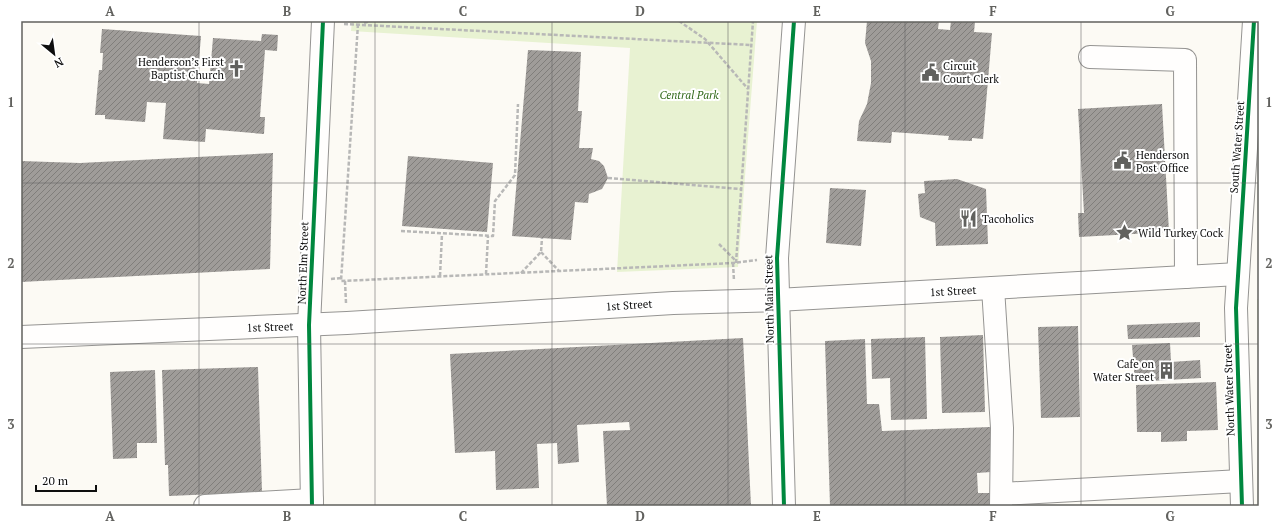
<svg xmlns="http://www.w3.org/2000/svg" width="1280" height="527" viewBox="0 0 1280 527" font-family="'PT Serif',serif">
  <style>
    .park { fill: #e8f2d2 }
    .building { fill: url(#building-hatch) }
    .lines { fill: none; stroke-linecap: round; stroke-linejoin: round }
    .minor-casing { stroke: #959492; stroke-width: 24 }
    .path { stroke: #b8b8b7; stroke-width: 2.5; stroke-dasharray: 4 2; stroke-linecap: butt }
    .minor { stroke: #fffefd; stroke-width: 22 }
    .cycleway-casing { stroke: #fff; stroke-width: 6 }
    .cycleway { stroke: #00873e; stroke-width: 4 }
    .grid { fill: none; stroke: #61615e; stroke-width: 1; stroke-opacity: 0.55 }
    .labels { text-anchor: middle; stroke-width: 4; stroke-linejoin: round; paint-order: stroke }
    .poi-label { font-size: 11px; fill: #0e0e0e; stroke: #fff; text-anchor: start }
    .park-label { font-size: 11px; font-style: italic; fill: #336a1b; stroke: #fff }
    .street-label { font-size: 11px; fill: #0e0e0e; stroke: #fff }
    .neatline { fill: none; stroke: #61615e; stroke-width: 1.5 }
    .grid-label { font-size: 13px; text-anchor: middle; font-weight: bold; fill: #61615e }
  </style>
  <defs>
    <pattern id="building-hatch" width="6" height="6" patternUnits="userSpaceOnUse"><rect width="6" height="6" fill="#9f9c99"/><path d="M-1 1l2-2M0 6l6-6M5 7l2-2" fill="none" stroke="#807e7b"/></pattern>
  </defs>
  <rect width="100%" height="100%" fill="#fcfaf4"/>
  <g class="park">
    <path d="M352,21H757L738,267L617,272L630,48L351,31Z"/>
    <path d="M1257,299H1259V435Z"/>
  </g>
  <g class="building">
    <path d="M867,21H939L938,29L950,30L951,21L975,22L974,32L992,33L983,139L972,138V141L948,140L949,136L892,132L891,143L857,141L859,121L867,104L871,83V61L865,43Z"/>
    <path d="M102,29L201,36L197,83L209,84L213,38L261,41L262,34L278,35L277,51L265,50L260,117H265L264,134L206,129L205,142L163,139L166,103L147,102L145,122L105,119V115H95L99,70H102L103,53H100Z"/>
    <path d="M528,50L581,52L578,111H582L579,148H593L591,159L599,161L604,166L608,178L602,189L589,194L588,203L575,202L571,240L512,236Z"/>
    <path d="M1162,104L1169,232L1079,237L1078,213H1084L1078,109Z"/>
    <path d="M273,153L270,269L21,282V161L80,163Z"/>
    <path d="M408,156L493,163L487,232L402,226Z"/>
    <path d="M957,179L986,189L988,244L936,246L935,223L920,217L918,194L925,193L924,181Z"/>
    <path d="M830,188L866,190L861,246L826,243Z"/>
    <path d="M1200,322V337L1128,339L1127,325Z"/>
    <path d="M1078,326L1080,417L1041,418L1038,327Z"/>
    <path d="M983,335L985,412L942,413L940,337Z"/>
    <path d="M925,337L927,419L891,420L890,378L872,379L871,339Z"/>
    <path d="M743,338L751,506H607L603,431L630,430L629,422L577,425L579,462L558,464L557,443L537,444L539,488L496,490L495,451L455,453L450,354Z"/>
    <path d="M865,339L867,404H879L882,431L990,427L991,472L977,473L978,493H992V506H830L825,341Z"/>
    <path d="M1170,343L1171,362L1200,360L1201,378L1135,382L1132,345Z"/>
    <path d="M258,367L262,492L169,496L168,465H165L162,370Z"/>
    <path d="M155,370L157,443H137V458L113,459L110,372Z"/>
    <path d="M1216,382L1218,430L1187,431V441L1161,442V432H1137L1136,385Z"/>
  </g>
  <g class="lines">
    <defs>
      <g id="minor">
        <path d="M1090,57L1185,60L1186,277"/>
        <path d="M993,288L1002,428L1001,506"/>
        <path d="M21,337L347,323L673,303L777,300L1238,274"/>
        <path d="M1002,494L1241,481"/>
        <path d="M205,506L312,500"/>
        <path d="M312,506L309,325L323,21"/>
        <path d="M784,506L777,258L794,21"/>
        <path d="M1242,506L1236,308L1254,21"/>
      </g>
    </defs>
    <use href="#minor" class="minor-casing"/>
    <g class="path">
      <path d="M679,21L705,39L748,89"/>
      <path d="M364,23L370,21"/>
      <path d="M344,24L751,45"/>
      <path d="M358,24L341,281L733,263L757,260"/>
      <path d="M608,178L741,189"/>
      <path d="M401,231L493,236L495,201L515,175L518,104"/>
      <path d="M719,244L736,261"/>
      <path d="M541,252L559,271"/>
      <path d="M733,263L734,281"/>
      <path d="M736,263L753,21"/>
      <path d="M521,273L541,252L542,238"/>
      <path d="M486,274L488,236"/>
      <path d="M440,276L442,234"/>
      <path d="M331,279L341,278"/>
      <path d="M345,281L346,303"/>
    </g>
    <use href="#minor" class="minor"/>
    <defs>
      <g id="cycleway">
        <path d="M312,506L309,325L323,21"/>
        <path d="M784,506L777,258L794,21"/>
        <path d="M1242,506L1236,308L1254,21"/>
      </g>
    </defs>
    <use href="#cycleway" class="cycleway-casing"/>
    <use href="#cycleway" class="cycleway"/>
  </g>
  <path class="grid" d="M199,21V506M375,21V506M552,21V506M728,21V506M905,21V506M1081,21V506M21,183H1259M21,344H1259"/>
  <defs>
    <symbol id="church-bare" viewBox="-9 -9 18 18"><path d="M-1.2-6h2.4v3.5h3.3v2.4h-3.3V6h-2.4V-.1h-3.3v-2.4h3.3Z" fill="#61615e" stroke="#fff" stroke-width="2.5" paint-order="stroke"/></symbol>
    <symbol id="civic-bare" viewBox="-9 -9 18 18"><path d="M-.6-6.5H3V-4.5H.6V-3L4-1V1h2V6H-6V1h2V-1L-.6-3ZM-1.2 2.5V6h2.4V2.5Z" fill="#61615e" stroke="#fff" stroke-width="2.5" paint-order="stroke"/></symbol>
    <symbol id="restaurant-bare" viewBox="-9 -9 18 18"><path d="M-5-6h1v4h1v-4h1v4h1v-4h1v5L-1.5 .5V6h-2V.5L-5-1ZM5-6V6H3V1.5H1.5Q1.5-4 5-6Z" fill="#61615e" stroke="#fff" stroke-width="2.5" paint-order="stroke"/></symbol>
    <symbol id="sight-bare" viewBox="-9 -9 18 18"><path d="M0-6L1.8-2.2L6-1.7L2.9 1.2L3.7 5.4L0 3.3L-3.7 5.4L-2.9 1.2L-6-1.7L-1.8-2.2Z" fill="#61615e" stroke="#fff" stroke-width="2.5" paint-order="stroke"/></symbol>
    <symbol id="building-bare" viewBox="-9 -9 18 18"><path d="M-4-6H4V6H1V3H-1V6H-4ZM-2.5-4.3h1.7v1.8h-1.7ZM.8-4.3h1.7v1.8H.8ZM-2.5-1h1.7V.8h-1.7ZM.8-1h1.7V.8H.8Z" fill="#61615e" stroke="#fff" stroke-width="2.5" paint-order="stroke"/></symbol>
  </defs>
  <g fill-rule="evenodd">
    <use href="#church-bare" x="224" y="56" width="25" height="25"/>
    <use href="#civic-bare" x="918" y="60" width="25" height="25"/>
    <use href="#civic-bare" x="1110" y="148" width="25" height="25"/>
    <use href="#restaurant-bare" x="956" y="206" width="25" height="25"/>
    <use href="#sight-bare" x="1112" y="220" width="25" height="25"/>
    <use href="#building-bare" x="1154" y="358" width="25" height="25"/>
  </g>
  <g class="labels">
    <g class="poi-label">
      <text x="224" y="66" text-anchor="end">Henderson’s First<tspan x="224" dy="13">Baptist Church</tspan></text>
      <text x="943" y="70">Circuit<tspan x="943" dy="13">Court Clerk</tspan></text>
      <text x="1136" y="159">Henderson<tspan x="1136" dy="13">Post Office</tspan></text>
      <text x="982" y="223">Tacoholics</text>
      <text x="1138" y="237">Wild Turkey Cock</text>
      <text x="1154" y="368" text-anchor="end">Cafe on<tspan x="1154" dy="13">Water Street</tspan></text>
    </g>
    <g class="park-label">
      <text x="689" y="99">Central Park</text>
    </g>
    <g class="street-label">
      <text transform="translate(1237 147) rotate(-86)" y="4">South Water Street</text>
      <text transform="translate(303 263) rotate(-88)" y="4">North Elm Street</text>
      <text transform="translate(953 291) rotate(-3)" y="4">1st Street</text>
      <text transform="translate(769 299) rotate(-91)" y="4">North Main Street</text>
      <text transform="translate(629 305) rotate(-4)" y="4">1st Street</text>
      <text transform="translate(270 327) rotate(-2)" y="4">1st Street</text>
      <text transform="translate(1229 390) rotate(-92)" y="4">North Water Street</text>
    </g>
  </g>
  <rect width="1280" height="527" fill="none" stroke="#ffffff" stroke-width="44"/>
  <g transform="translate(54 54) rotate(151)" stroke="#ffffff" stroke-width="3" paint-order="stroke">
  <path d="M0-3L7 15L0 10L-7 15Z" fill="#0e0e0e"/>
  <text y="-6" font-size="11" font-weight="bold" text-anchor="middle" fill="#0e0e0e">N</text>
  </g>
  <path d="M36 485v6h60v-6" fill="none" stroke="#0e0e0e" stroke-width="2"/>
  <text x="42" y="485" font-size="12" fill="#0e0e0e" stroke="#ffffff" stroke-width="3" paint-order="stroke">20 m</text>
  <rect x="22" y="22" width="1236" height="483" class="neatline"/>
  <g class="grid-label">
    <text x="110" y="16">A</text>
    <text x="287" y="16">B</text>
    <text x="463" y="16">C</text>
    <text x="640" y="16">D</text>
    <text x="817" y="16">E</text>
    <text x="993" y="16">F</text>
    <text x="1170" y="16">G</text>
    <text x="11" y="107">1</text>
    <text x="1269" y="107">1</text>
    <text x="11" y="268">2</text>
    <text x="1269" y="268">2</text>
    <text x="11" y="429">3</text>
    <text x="1269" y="429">3</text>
    <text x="110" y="521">A</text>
    <text x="287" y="521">B</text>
    <text x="463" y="521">C</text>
    <text x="640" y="521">D</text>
    <text x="817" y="521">E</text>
    <text x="993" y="521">F</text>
    <text x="1170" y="521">G</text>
  </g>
</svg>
